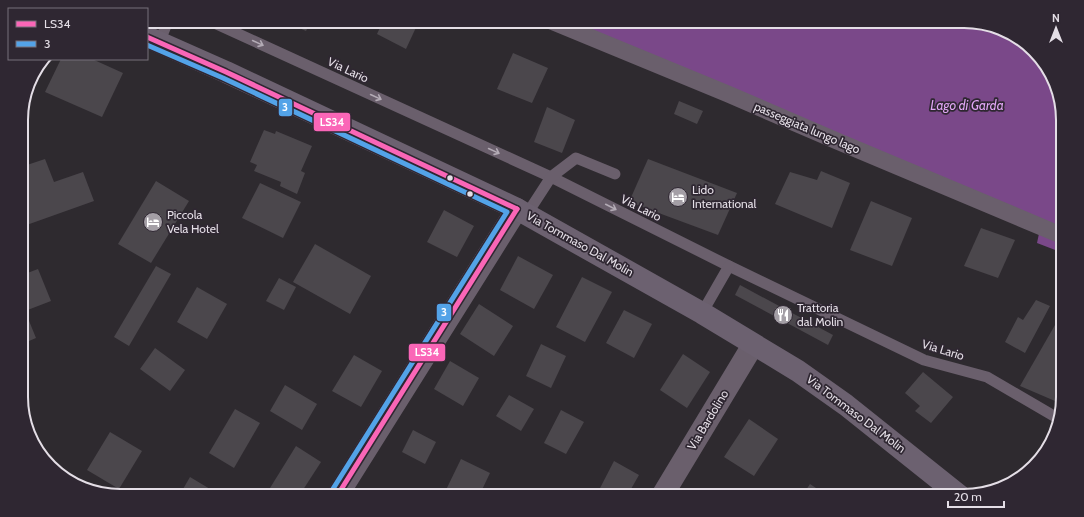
<svg xmlns="http://www.w3.org/2000/svg" width="1084" height="517" viewBox="0 0 1084 517" font-family="Cabin,sans-serif">
  <style>
    .water { fill: #7a4889 }
    .building { fill: #4b474c }
    .lines { fill: none; stroke-linecap: round; stroke-linejoin: round }
    .service { stroke: #6a5f6c; stroke-width: 11 }
    .pedestrian { stroke: #6a5f6c; stroke-width: 17 }
    .minor { stroke: #6a5f6c; stroke-width: 22 }
    .secondary { stroke: #6c6170; stroke-width: 22 }
    .bus-1-casing { stroke: #2f2732; stroke-width: 8 }
    .bus-2-casing { stroke: #2f2732; stroke-width: 8 }
    .bus-1 { stroke: #fa66b7; stroke-width: 5 }
    .bus-2 { stroke: #53a3e8; stroke-width: 5 }
    .oneway { stroke: #b3abb5 }
    .bus-dot { fill: #e4dee6; stroke: #2f2732; stroke-width: 1.5 }
    .labels { text-anchor: middle; stroke-width: 3.5; stroke-linejoin: round; paint-order: stroke }
    .street-label { font-size: 12px; fill: #e4dee6; stroke: #2f2732 }
    .poi-label { font-size: 12px; fill: #e4dee6; stroke: #2f2732; text-anchor: start }
    .water-label { font-size: 13px; font-style: italic; fill: #e1a7f5; stroke: #2f2732 }
    .rim { fill: none; stroke: #e4dee6; stroke-width: 2 }
    .line-badge { stroke: #2f2732; stroke-width: 1.5 }
    .badge-label { font-size: 11px; text-anchor: middle; font-weight: bold; fill: #fff }
  </style>
  <rect width="100%" height="100%" fill="#2e2a2f"/>
  <path class="water" d="M557,21H964L1002,29L1043,60L1062,107L1063,253L1037,243L1041,224Z"/>
  <g class="building">
    <path d="M289,21H311L306,31L288,23Z"/>
    <path d="M383,21H419L406,49L377,34Z"/>
    <path d="M513,53L548,68L532,103L497,89Z"/>
    <path d="M61,59H92L123,73L102,117L45,92Z"/>
    <path d="M679,101L703,111L697,124L674,114Z"/>
    <path d="M547,107L575,120L562,153L534,142Z"/>
    <path d="M264,130L275,134L276,131L312,146L301,171L305,173L297,194L280,186L281,182L254,171L257,165L250,162Z"/>
    <path d="M45,159L54,182L83,172L94,201L21,227V194L26,192L21,181V167Z"/>
    <path d="M648,159L737,193L718,235L629,202Z"/>
    <path d="M821,171L850,183L832,228L775,204L790,172L817,180Z"/>
    <path d="M156,181L189,201L151,263L118,244Z"/>
    <path d="M260,183L301,202L283,238L242,218Z"/>
    <path d="M871,201L912,218L892,266L850,250Z"/>
    <path d="M444,210L474,226L457,257L427,242Z"/>
    <path d="M981,228L1015,240L998,278L964,266Z"/>
    <path d="M315,244L371,276L350,314L293,282Z"/>
    <path d="M518,256L553,275L534,309L500,290Z"/>
    <path d="M156,266L171,274L129,346L114,337Z"/>
    <path d="M38,269L51,301L25,311L36,338L22,344V275Z"/>
    <path d="M582,277L612,292L585,342L556,327Z"/>
    <path d="M279,278L296,287L284,310L266,301Z"/>
    <path d="M740,285L833,335L828,345L735,295Z"/>
    <path d="M197,287L227,304L207,339L177,322Z"/>
    <path d="M1036,300L1050,306L1025,353L1005,342L1018,317L1023,320Z"/>
    <path d="M479,304L513,326L494,356L460,334Z"/>
    <path d="M624,310L652,324L634,358L606,343Z"/>
    <path d="M1063,311V397L1062,404L1020,386Z"/>
    <path d="M541,344L566,356L551,388L526,376Z"/>
    <path d="M155,348L185,370L170,391L140,369Z"/>
    <path d="M683,354L710,372L687,408L660,390Z"/>
    <path d="M354,355L382,371L361,407L332,391Z"/>
    <path d="M450,361L479,378L463,406L434,389Z"/>
    <path d="M923,372L953,397L931,423L915,411L920,406L905,393Z"/>
    <path d="M285,385L317,404L302,430L270,411Z"/>
    <path d="M509,395L534,409L521,431L496,416Z"/>
    <path d="M235,409L260,423L234,468L209,453Z"/>
    <path d="M561,410L584,422L566,454L544,443Z"/>
    <path d="M749,419L778,439L754,476L724,457Z"/>
    <path d="M413,430L436,442L425,464L402,452Z"/>
    <path d="M110,432L142,451L119,489L87,470Z"/>
    <path d="M296,446L321,462L299,496H283L270,488Z"/>
    <path d="M461,459L490,473L479,496H443Z"/>
    <path d="M614,461L639,475L627,496H606L598,492Z"/>
    <path d="M190,477L215,492L213,496H179Z"/>
    <path d="M810,484L828,496H802Z"/>
  </g>
  <g class="lines">
    <g class="service">
      <path d="M210,21L551,177L729,266L924,360L987,377L1059,419"/>
      <path d="M159,43L168,21"/>
      <path d="M527,214L551,177L576,158L615,174"/>
      <path d="M702,313L729,266"/>
    </g>
    <path class="pedestrian" d="M551,21L728,94L837,141L1063,236"/>
    <g class="minor">
      <path d="M337,496L517,209"/>
      <path d="M662,496L753,345"/>
    </g>
    <path class="secondary" d="M147,37L226,72L517,209L702,313L798,371L846,405L960,496"/>
    <defs>
      <g id="bus-1">
        <path d="M147,37L226,72L517,209"/>
        <path d="M337,496L517,209"/>
      </g>
      <path id="bus-2" d="M147,45L223,78L507,212L331,492"/>
    </defs>
    <use href="#bus-1" class="bus-1-casing"/>
    <use href="#bus-2" class="bus-2-casing"/>
    <use href="#bus-1" class="bus-1"/>
    <use href="#bus-2" class="bus-2"/>
  </g>
  <defs><path id="oneway-shaft" d="M-6 0H5M1.5-3L5.5 0L1.5 3" fill="none" stroke-width="1.6" stroke-linecap="round" stroke-linejoin="round"/></defs>
  <g class="oneway">
    <use href="#oneway-shaft" transform="translate(258 43) rotate(25)"/>
    <use href="#oneway-shaft" transform="translate(376 97) rotate(25)"/>
    <use href="#oneway-shaft" transform="translate(494 151) rotate(25)"/>
    <use href="#oneway-shaft" transform="translate(611 207) rotate(27)"/>
  </g>
  <defs>
    <symbol id="hotel-disc" viewBox="-11 -11 22 22"><circle r="9.5" fill="#a49fa6" stroke="#2f2732"/><path d="M-6-4.5h1.5V1H6V5H4.5V3h-9V5H-6ZM-4 0a1.8 1.8 0 1 1 3.6 0ZM.5 0V-2.5h3Q6-2.5 6 0Z" fill="#fff"/></symbol>
    <symbol id="restaurant-disc" viewBox="-11 -11 22 22"><circle r="9.5" fill="#a49fa6" stroke="#2f2732"/><path d="M-5-6h1v4h1v-4h1v4h1v-4h1v5L-1.5 .5V6h-2V.5L-5-1ZM5-6V6H3V1.5H1.5Q1.5-4 5-6Z" fill="#fff"/></symbol>
  </defs>
  <g fill-rule="evenodd">
    <use href="#hotel-disc" x="667" y="186" width="22" height="22"/>
    <use href="#hotel-disc" x="142" y="211" width="22" height="22"/>
    <use href="#restaurant-disc" x="772" y="304" width="22" height="22"/>
  </g>
  <g class="bus-dot">
    <circle cx="450" cy="178" r="3.5"/>
    <circle cx="470" cy="194" r="3.5"/>
  </g>
  <g class="labels">
    <g class="street-label">
      <text transform="translate(348 70) rotate(25)" y="4">Via Lario</text>
      <text transform="translate(807 128) rotate(23)" y="4">passeggiata lungo lago</text>
      <text transform="translate(641 208) rotate(27)" y="4">Via Lario</text>
      <text transform="translate(580 244) rotate(29)" y="4">Via Tommaso Dal Molin</text>
      <text transform="translate(943 350) rotate(17)" y="4">Via Lario</text>
      <text transform="translate(856 414) rotate(37)" y="4">Via Tommaso Dal Molin</text>
      <text transform="translate(708 420) rotate(-59)" y="4">Via Bardolino</text>
    </g>
    <g class="poi-label">
      <text x="692" y="194">Lido<tspan x="692" dy="14">International</tspan></text>
      <text x="167" y="219">Piccola<tspan x="167" dy="14">Vela Hotel</tspan></text>
      <text x="797" y="312">Trattoria<tspan x="797" dy="14">dal Molin</tspan></text>
    </g>
    <g class="water-label">
      <text x="967" y="110">Lago di Garda</text>
    </g>
  </g>
  <path d="M0 0H1084V517H0ZM120 28H964A92 92 0 0 1 1056 120V397A92 92 0 0 1 964 489H120A92 92 0 0 1 28 397V120A92 92 0 0 1 120 28Z" fill="#2f2732" fill-rule="evenodd"/>
  <path class="rim" d="M120 28H964A92 92 0 0 1 1056 120V397A92 92 0 0 1 964 489H120A92 92 0 0 1 28 397V120A92 92 0 0 1 120 28Z"/>
  <g class="line-badge">
    <rect x="278" y="98" width="15" height="19" rx="4" fill="#53a3e8"/>
    <rect x="313" y="112" width="38" height="20" rx="4" fill="#fa66b7"/>
    <rect x="436" y="303" width="16" height="19" rx="4" fill="#53a3e8"/>
    <rect x="408" y="343" width="38" height="19" rx="4" fill="#fa66b7"/>
  </g>
  <g class="badge-label">
    <text x="285" y="111">3</text>
    <text x="332" y="126">LS34</text>
    <text x="444" y="316">3</text>
    <text x="427" y="356">LS34</text>
  </g>
  <rect x="8" y="8" width="140" height="52" fill="#2f2732" stroke="#77707a"/>
  <rect x="16" y="21" width="20" height="6" fill="#fa66b7" stroke="#77707a"/>
  <text x="44" y="28" font-size="12" fill="#e4dee6">LS34</text>
  <rect x="16" y="41" width="20" height="6" fill="#53a3e8" stroke="#77707a"/>
  <text x="44" y="48" font-size="12" fill="#e4dee6">3</text>
  <g transform="translate(1056 28)" stroke="#2f2732" stroke-width="3" paint-order="stroke">
  <path d="M0-3L7 15L0 10L-7 15Z" fill="#e4dee6"/>
  <text y="-6" font-size="11" font-weight="bold" text-anchor="middle" fill="#e4dee6">N</text>
  </g>
  <path d="M948 501v6h56v-6" fill="none" stroke="#e4dee6" stroke-width="2"/>
  <text x="954" y="501" font-size="12" fill="#e4dee6" stroke="#2f2732" stroke-width="3" paint-order="stroke">20 m</text>
</svg>
